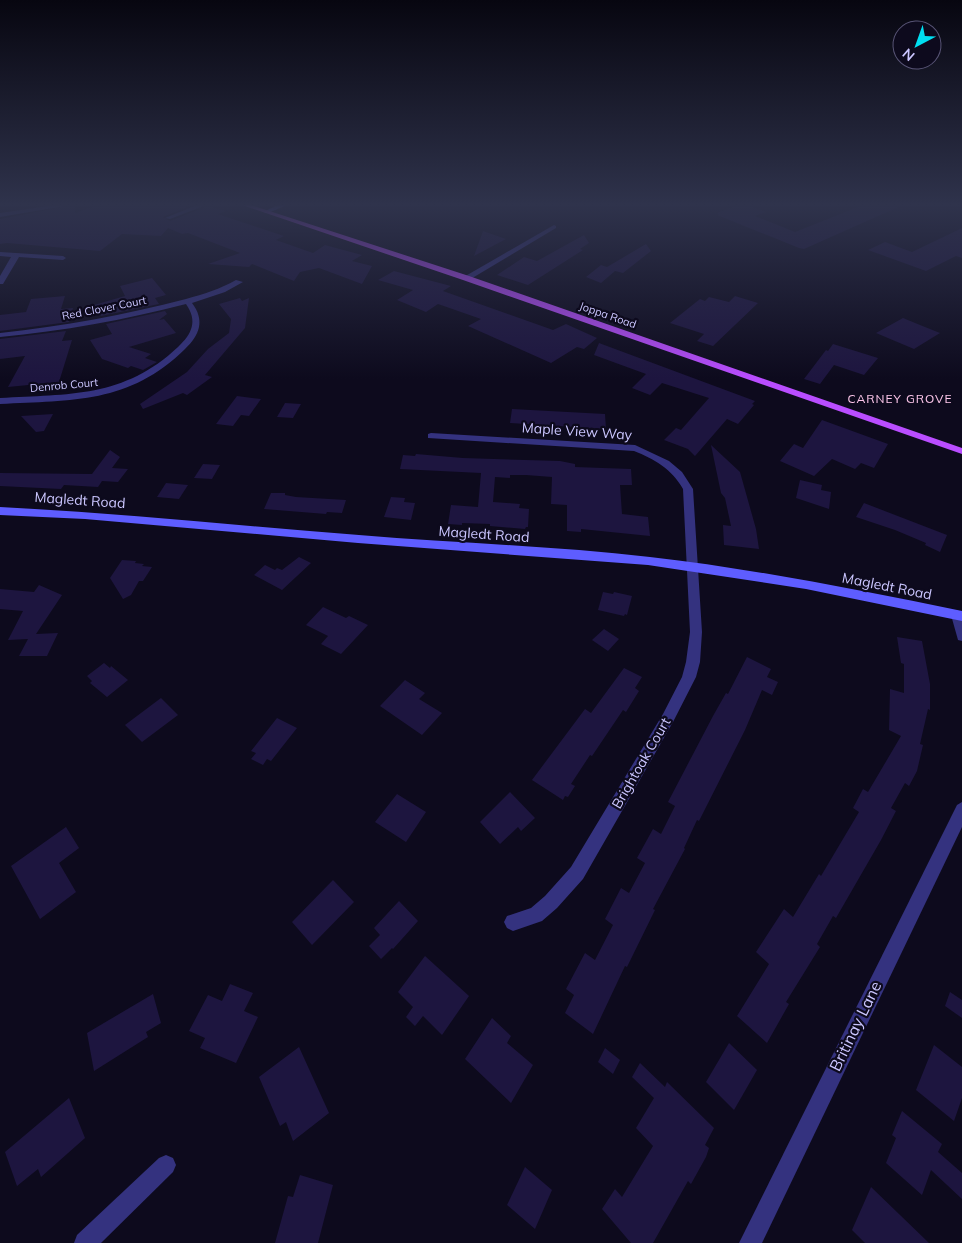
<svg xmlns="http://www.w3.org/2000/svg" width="962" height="1243" viewBox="0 0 962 1243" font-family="Mulish,sans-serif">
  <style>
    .building { fill: #1d153f }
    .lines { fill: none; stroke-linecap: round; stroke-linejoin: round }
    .street { fill: #34327f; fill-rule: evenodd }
    .secondary { fill: #5e5dff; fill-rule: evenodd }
    .primary { fill: #b94dff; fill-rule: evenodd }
    .labels { text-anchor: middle; stroke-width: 4.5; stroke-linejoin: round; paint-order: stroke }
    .far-street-label { font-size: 11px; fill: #cbc6ff; stroke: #0d0a1d }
    .far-neighbourhood-label { font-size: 12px; letter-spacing: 1px; fill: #ffc8ec; stroke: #0d0a1d }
    .street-label { font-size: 14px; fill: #cbc6ff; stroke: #0d0a1d }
    .near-street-label { font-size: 16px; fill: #cbc6ff; stroke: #0d0a1d }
  </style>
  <rect width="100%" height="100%" fill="#0d0a1d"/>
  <g class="building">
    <path d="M73,205H75V213L95,206L100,207L106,205H192L163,217L170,221L208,206L226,211L218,214L284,236L276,240L313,253L325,245L336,248L362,255L352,261L372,266L362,284L319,268L300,272L294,281L252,264L249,267L208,264L240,253L188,233L182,234L168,228L161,236L122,234L100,251L7,243L0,244V219Z"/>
    <path d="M746,205L766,212L755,216L795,232L863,205H903L804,249L799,248L717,215H719L717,213L736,206Z"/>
    <path d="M962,228V258L956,256L926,271L868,250L885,242L912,252Z"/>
    <path d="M483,231L506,239L474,256Z"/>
    <path d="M584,235L589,243L580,249L583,250L528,285L497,275L524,257L537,261Z"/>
    <path d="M646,244L651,251L623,273L615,271L601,283L586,277L601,265L607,267Z"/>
    <path d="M394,271L451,286L443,291L553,330L566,324L597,338L584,349L577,347L551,363L468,326L481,319L438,304L426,312L397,300L413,290L378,280Z"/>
    <path d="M152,278L166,295L155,298L159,304L101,316L94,305L125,296L120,286Z"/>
    <path d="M65,296L61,309L73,308L69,322L0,331V315L26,312L31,299Z"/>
    <path d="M735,296L758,303L713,346L697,341L704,334L670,323L700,299L705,301L709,297L729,302Z"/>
    <path d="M240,298L242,301L249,298L245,328L205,375L212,377L187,395L183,393L143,409L140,404L187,372L208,349L229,333L231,319L219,304Z"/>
    <path d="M165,311L167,314L159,320L164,319L176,333L129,347L151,354L145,358L157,362L143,370L131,366L128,368L102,359L90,340L112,334L106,324Z"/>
    <path d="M903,318L920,325L940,333L914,349L876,333Z"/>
    <path d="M66,331L62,341L72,340L59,382L8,387L25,356L0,359V339Z"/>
    <path d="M599,343L755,401L752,404L754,405L738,424L727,419L695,456L688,449L664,440L676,428L681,430L709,398L662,383L650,395L632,388L646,374L594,355Z"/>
    <path d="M833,344L878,358L864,375L834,365L820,384L804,379L826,350L828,351Z"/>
    <path d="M237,396L261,399L249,416L241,415L233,426L216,424Z"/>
    <path d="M285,403L301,404L293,418L277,417Z"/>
    <path d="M512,409L605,414L606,429L510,423Z"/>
    <path d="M53,414L44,431L36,432L21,416Z"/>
    <path d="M822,420L888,444L874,468L861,463L855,469L832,459L814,476L780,461L794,444L803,448Z"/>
    <path d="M711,445L740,472L756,529L759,549L724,545L723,525L731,526L725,498L721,493Z"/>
    <path d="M110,450L120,457L112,468L128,469L118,482L102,481L98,487L64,485L61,489L0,486V473L92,474Z"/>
    <path d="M416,454L463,458L560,461L575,464V467L631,469L632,485H620L622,514L648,517L650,536L581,529V532L567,531V505L551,504L552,477L526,475H510V478L495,477L493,502L520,504L519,508L529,509L528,527H526L525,529L490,526V524L462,523V525L448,524L451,505L478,507L481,473L400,469L403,455L415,456Z"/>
    <path d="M203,464L220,465L212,479L194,478Z"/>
    <path d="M800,480L822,485L821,490L831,492L829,509L796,498Z"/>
    <path d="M166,483L188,485L179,499L157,497Z"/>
    <path d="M271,493H285V495L296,497L346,500L342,513L327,512L326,514L264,509Z"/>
    <path d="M391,497L405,498L404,502L415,503L411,520L384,517Z"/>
    <path d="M864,503L947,535L940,552L925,545L926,543L895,530L856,517Z"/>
    <path d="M299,557L311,563L282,590L254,575L265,565L275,570L277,568L282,570Z"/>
    <path d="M122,560L136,561L135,563L144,564L142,566L152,567L143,581H139L131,595L123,599L110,578Z"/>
    <path d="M39,585L62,595L36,634L58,633L47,656H19L28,639L8,640L23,611L0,609V589L34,592Z"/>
    <path d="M603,592L613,594L614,592L632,596L627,615L625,614L624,616L598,610Z"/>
    <path d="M323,607L346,618L349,616L368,625L341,654L321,644L328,636L306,625Z"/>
    <path d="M604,629L619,639L608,651L592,640Z"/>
    <path d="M897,637L922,641L930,684V710L928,709L920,744L923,745L917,771L909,786L905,783L891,808L896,811L881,840L836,918L833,916L817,944L820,947L786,1002L789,1004L767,1043L737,1016L769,964L756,952L784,909L793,917L819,874L821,876L859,812L853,808L863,789L868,792L901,736L889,730L890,689L904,693V664L901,663Z"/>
    <path d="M747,657L771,669L767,677L778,682L772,695L762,690L745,730L699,821L697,820L684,848L685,849L653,909L655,910L627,967L625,966L593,1034L565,1013L574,995L566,989L585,953L595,960L613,925L605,919L621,888L629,893L645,863L637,858L653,829L661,834L675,806L668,802L713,716L726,693L728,694Z"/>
    <path d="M104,663L110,668L111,666L128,680L107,697L90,683L92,681L87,676Z"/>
    <path d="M624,668L642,677L635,688L639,691L626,712L623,710L592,756L590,755L571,784L575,786L568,797L565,796L563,800L532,780L585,709L591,713Z"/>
    <path d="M405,680L425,693L419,699L442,713L422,735L380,706Z"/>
    <path d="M161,698L178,715L142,742L125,725Z"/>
    <path d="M277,718L297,728L271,761L267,759L263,765L251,759L256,753L251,751Z"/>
    <path d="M510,792L535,818L521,831L518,827L500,844L480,822Z"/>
    <path d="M397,794L426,812L406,842L375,822Z"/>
    <path d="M66,827L79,848L59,863L76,892L40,919L11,866Z"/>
    <path d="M333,880L354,902L312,945L292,922Z"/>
    <path d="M399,901L418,921L393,949L392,948L381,959L369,946L380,935L374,928Z"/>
    <path d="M425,956L469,996L442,1035L423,1016L415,1026L406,1017L413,1007L398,992Z"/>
    <path d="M230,984L253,993L244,1011L258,1017L236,1063L200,1048L205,1038L189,1031L208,995L222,1001Z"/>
    <path d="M950,992L962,1000V1018L945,1006Z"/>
    <path d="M153,994L161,1023L146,1032L148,1037L94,1071L87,1033Z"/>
    <path d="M492,1018L511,1036L507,1043L533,1065L511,1103L465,1059Z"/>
    <path d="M729,1043L757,1070L734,1110L706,1082Z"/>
    <path d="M934,1045L962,1067V1098L954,1121L916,1090Z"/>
    <path d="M299,1047L329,1113L293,1141L286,1122L280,1126L259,1077Z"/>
    <path d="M605,1048L620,1060L613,1074L598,1062Z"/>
    <path d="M640,1063L665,1087L667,1082L714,1128L705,1145L709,1148L706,1157L691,1184L688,1181L653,1243H631L602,1209L615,1189L622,1197L653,1146L636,1128L654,1098L632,1077Z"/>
    <path d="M69,1098L85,1138L41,1177L38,1169L17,1186L5,1152Z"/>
    <path d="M902,1111L942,1144L938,1152L962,1173V1199L931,1170L922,1195L886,1163L896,1138L892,1135Z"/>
    <path d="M525,1167L552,1190L535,1229L507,1205Z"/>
    <path d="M300,1175L333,1185L318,1243H275L288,1196L293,1197Z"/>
    <path d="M871,1187L929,1243H865L852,1230Z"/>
  </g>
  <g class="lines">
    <g class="street">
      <path d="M55,205H71L0,217V213Z"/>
      <path d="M197,205H206L170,219L165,218Z"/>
      <path d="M554,225L556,226V228L469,280L462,278Z"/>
      <path d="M0,252L63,256L66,258L63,260L19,257L3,284H0V276L11,257L0,256Z"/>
      <path d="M236,280L243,282L225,292L192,303C205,320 200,335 185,349C129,404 73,400 0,404V398C69,394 124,398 178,347C192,334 198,321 186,304C124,320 63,331 0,337V333C63,326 125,315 186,299C204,294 220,289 236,280Z"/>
      <path d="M431,433L635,445L669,461L682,472L693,489L702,632L700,662L696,677L673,722L583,879L557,908L542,921L513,931L507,928L504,922L507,916L531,908L545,896L571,867L663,714L682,677L686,662L690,632L683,489C672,469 654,459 634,451L428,438V434Z"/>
      <path d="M957,610L962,613V641L958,640L951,615L953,612Z"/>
      <path d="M962,802V827L762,1243H739L957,805Z"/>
      <path d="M166,1155L173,1158L176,1165L173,1172L101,1243H74L77,1235L159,1158Z"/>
    </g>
    <g class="secondary">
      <path d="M278,205H287L268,213L263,212Z"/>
      <path d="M0,507C120,513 239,526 359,535C456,543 554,546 650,557C755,569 859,590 962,611V621L806,589L648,565L358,543L85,519L0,515Z"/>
    </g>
    <path class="primary" d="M242,205H251L469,276L962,448V454L463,280Z"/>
  </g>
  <linearGradient id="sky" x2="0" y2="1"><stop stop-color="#070610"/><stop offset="0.54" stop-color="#2f334c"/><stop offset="1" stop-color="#2f334c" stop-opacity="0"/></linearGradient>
  <rect width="962" height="379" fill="url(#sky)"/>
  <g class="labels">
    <g class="far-street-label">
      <text transform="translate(104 308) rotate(-11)" y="4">Red Clover Court</text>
      <text transform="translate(608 315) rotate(19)" y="4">Joppa Road</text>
      <text transform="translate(64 385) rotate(-5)" y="4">Denrob Court</text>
    </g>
    <g class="far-neighbourhood-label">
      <text x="900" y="403">CARNEY GROVE</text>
    </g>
    <g class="street-label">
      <text transform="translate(577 431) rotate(4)" y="5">Maple View Way</text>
      <text transform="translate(80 500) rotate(4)" y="5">Magledt Road</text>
      <text transform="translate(484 534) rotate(4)" y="5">Magledt Road</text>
      <text transform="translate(887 586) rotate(11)" y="5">Magledt Road</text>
      <text transform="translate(641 763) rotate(-60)" y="5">Brightoak Court</text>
    </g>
    <g class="near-street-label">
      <text transform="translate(855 1026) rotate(-64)" y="6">Britinay Lane</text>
    </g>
  </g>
  <g transform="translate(917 45) rotate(221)"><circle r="24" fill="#0d0a1d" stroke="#595577"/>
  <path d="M0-4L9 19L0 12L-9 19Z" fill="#00def1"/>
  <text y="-8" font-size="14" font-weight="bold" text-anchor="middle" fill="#cbc6ff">N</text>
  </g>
</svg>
